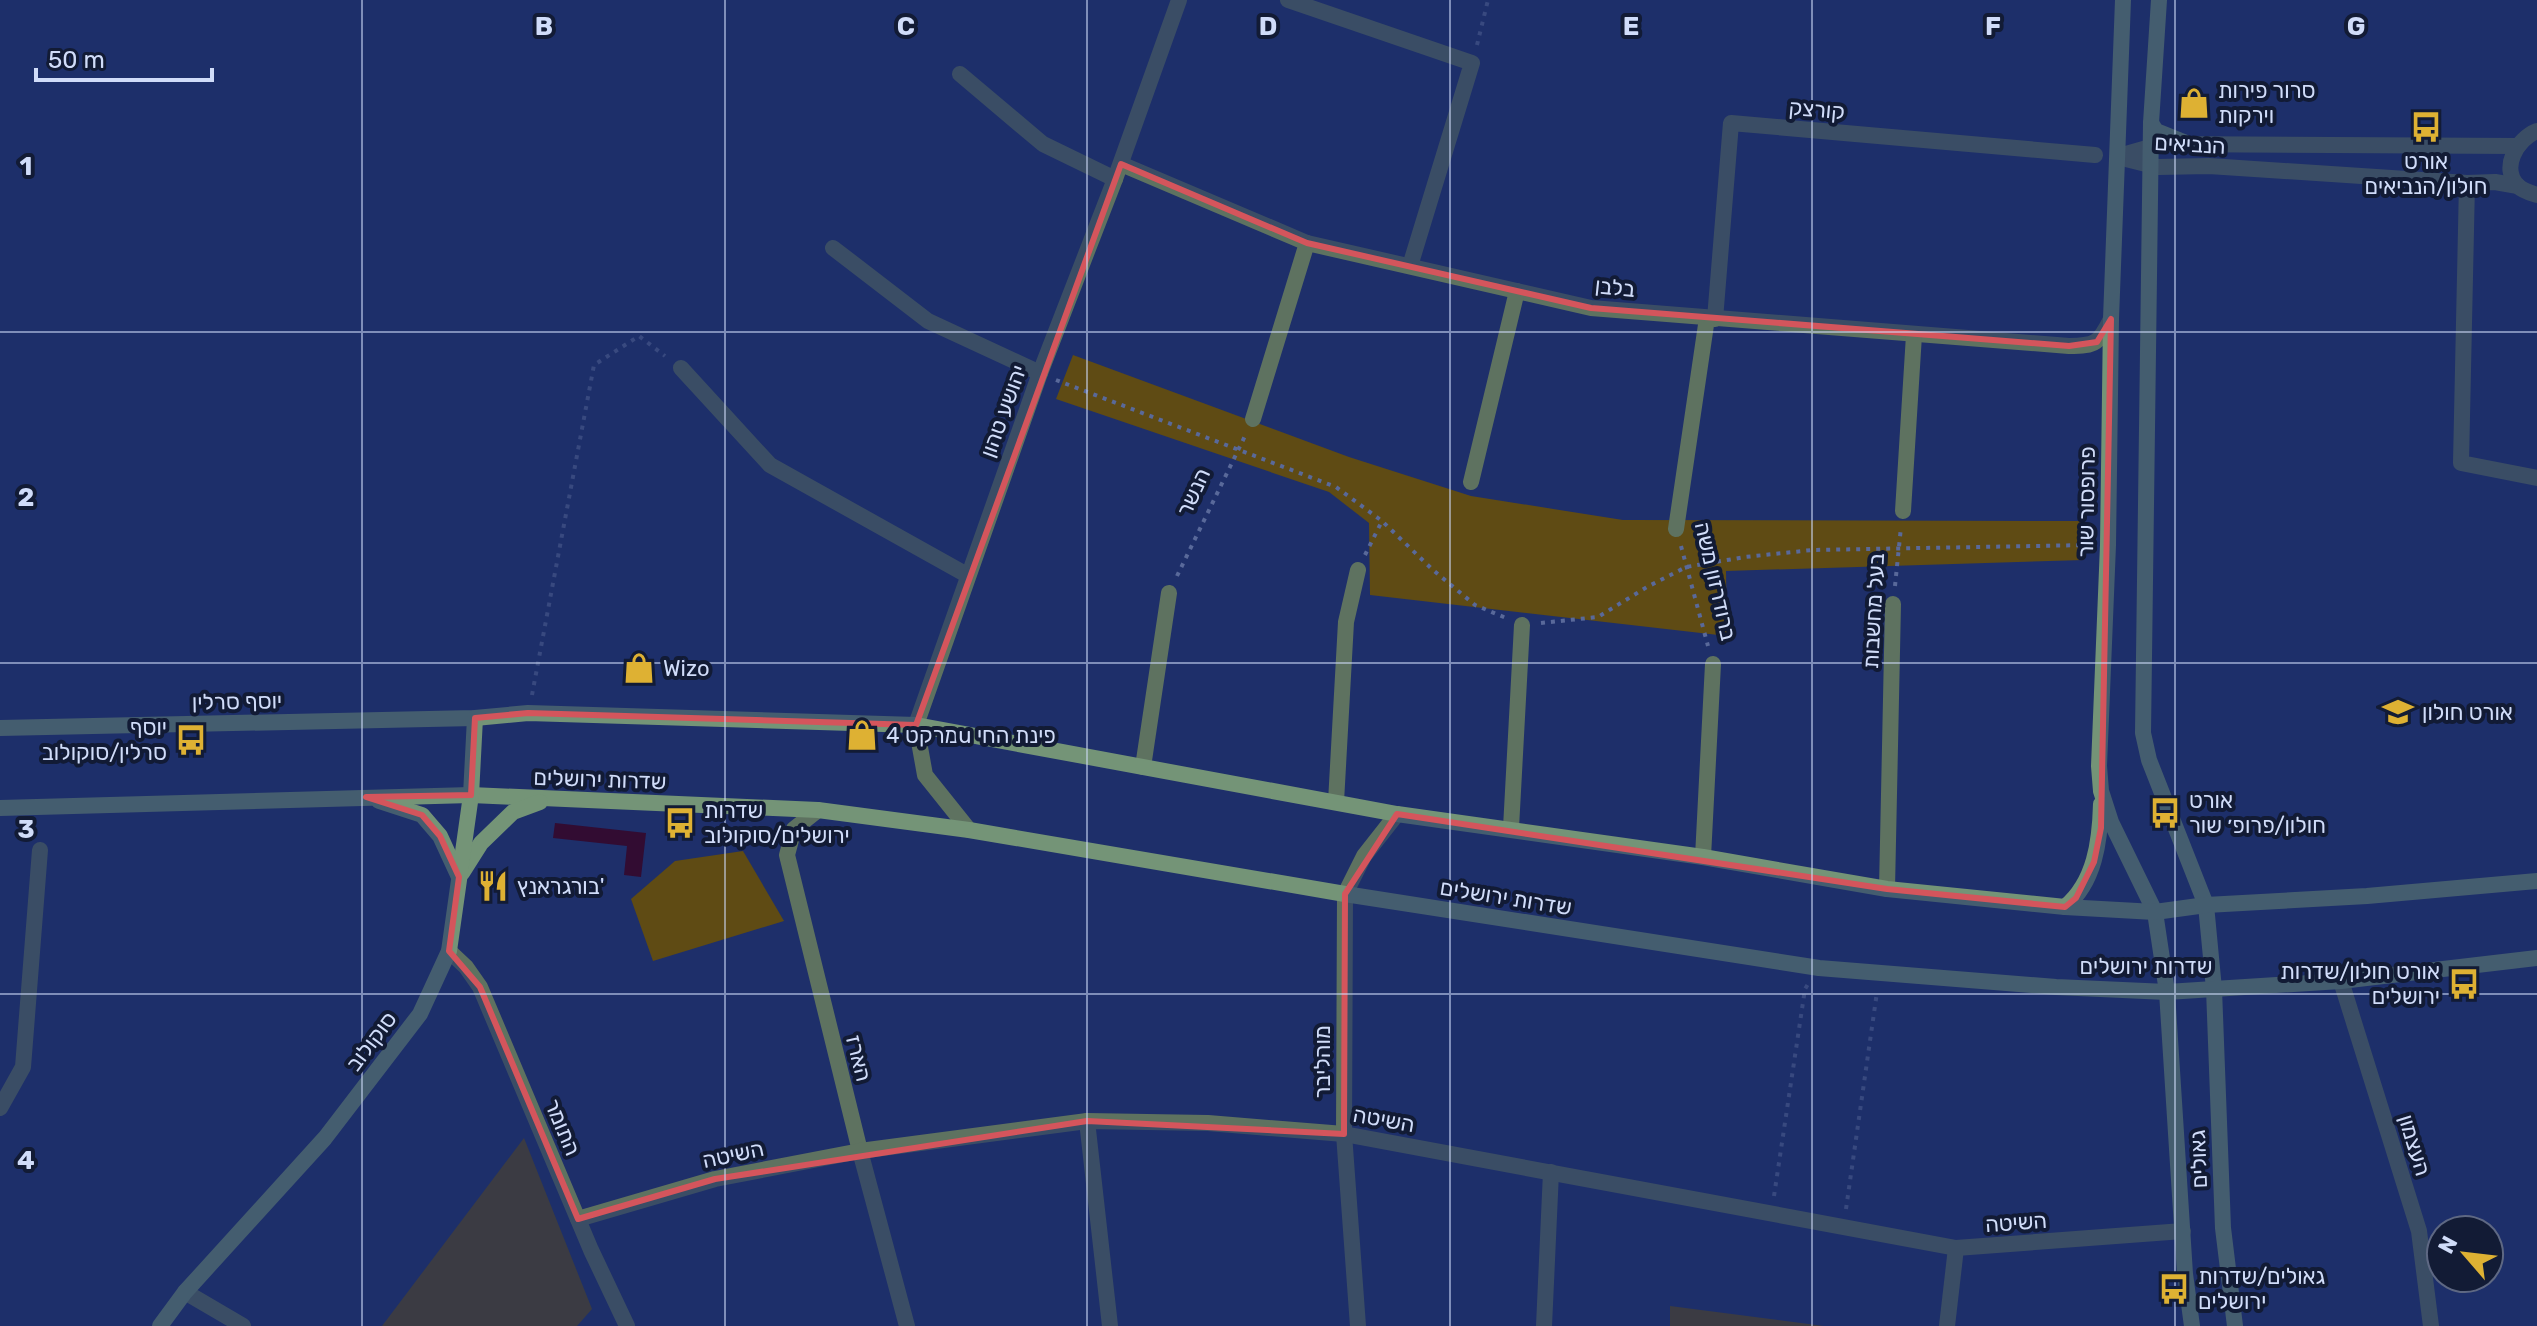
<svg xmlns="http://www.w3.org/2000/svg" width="2537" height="1326" viewBox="0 0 2537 1326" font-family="Rubik,Heebo,sans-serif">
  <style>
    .green { fill: #5f4b14 }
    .water { fill: #320c32 }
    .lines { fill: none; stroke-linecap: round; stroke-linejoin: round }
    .path { stroke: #59699a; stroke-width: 4; stroke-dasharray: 4 6; stroke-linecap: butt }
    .street { stroke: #5e7260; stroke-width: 16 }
    .secondary { stroke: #749477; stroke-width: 16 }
    .marked { fill: none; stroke: #d4555c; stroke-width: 6; stroke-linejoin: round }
    .grid { fill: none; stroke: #d0dcf9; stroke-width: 2; stroke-opacity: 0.55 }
    .labels { text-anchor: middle; stroke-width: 8; stroke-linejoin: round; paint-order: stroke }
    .poi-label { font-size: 22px; fill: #d0dcf9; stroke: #121b35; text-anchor: start }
    .street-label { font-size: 22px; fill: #d0dcf9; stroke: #121b35 }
    .grid-label { font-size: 26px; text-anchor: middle; font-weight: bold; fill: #d0dcf9; stroke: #121b35; stroke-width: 8; stroke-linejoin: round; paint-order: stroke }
  </style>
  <rect width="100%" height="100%" fill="#1e2f6a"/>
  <g class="green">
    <path d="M1073,355L1349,457L1471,496L1623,520L2083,521L2084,560L1726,571L1727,636L1370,595L1369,523L1329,492L1056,399Z"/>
    <path d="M743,851L784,921L653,961L631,899L675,861Z"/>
    <path d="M524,1138L592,1309L577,1326H382Z"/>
    <path d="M1670,1306L1824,1326H1670Z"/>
  </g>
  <path class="water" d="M555,823L646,833L641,877L624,875L627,846L553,838Z"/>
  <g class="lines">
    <g class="path">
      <path d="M1477,45L1488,0"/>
      <path d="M1056,380L1336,487L1382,521L1433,570L1475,605L1506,618"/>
      <path d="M1681,546L1708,646"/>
      <path d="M1365,555L1382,521"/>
      <path d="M1177,576L1245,436"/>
      <path d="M1895,586L1901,527"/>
      <path d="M1541,623L1598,617L1647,587L1686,567L1745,557L1812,550L2089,545"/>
      <path d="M532,695L594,365L639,336L665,356"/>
      <path d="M1774,1196L1805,989L1808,984"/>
      <path d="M1846,1209L1877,992"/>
    </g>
    <g class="street">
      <path d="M1288,0L1472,63L1410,266"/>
      <path d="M960,74L1043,144L1115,179"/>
      <path d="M2537,131C2517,139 2500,168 2518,186C2523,191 2531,193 2537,195"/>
      <path d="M2119,156L2161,144L2518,146"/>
      <path d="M2118,157L2158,167L2209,166L2467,183L2495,182L2518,186"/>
      <path d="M1121,164L1307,243L1591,308L2069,346C2096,346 2099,343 2111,319"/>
      <path d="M2467,183L2461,463L2537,478"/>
      <path d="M833,248L928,321L1040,373"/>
      <path d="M1715,319L1731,123L2095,155"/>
      <path d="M681,368L770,465L967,575"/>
      <path d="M1253,419L1307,243"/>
      <path d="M1471,482L1517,291"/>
      <path d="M1903,511L1914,335"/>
      <path d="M1676,529L1707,318"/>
      <path d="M1143,767L1169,593"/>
      <path d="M1336,802L1346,622L1358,570"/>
      <path d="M818,810L794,829L787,855L860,1151L907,1326"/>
      <path d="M1511,828L1522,625"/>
      <path d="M969,830L925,775L916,725L1040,373L1115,179L1179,0"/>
      <path d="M1703,857L1713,664"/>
      <path d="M1887,889L1893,604"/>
      <path d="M449,951L466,967L480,987L591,1250L627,1326"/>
      <path d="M2341,981L2419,1231L2431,1326"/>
      <path d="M0,1108L23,1067L40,850"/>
      <path d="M1087,1121L1110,1326"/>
      <path d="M578,1219L715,1179L860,1151L1087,1121L1208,1123L1344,1134L1956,1248L2183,1231"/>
      <path d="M185,1292L243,1326"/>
      <path d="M1358,1326L1344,1134L1345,894L1364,856L1397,814"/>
      <path d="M1544,1326L1551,1172"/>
      <path d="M1947,1326L1956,1248"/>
    </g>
    <g class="secondary">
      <path d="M2123,0L2111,319L2108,545L2099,766L2101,791L2111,822L2155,912L2167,992L2185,1274L2192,1326"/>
      <path d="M2159,0L2151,123L2143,733L2149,760L2206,905L2214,989L2223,1228L2235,1326"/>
      <path d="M2151,123L2156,131L2186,143"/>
      <path d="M0,728L475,718L528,713L916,725L1397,814L1703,857L1887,889L2065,907L2155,912L2206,905L2367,896L2537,881"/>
      <path d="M379,801L422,815L440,836L458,875"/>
      <path d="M0,808L471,795L818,810L969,830L1345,894L1819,968L2056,987L2167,992L2341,981L2537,958"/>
      <path d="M462,873L481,843L513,812L540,802"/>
      <path d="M2065,907C2095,882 2100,841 2101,804"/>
      <path d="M160,1326L185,1292L325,1138L420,1014L449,951L471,795L475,718"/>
    </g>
  </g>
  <path d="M0 0H2537V1326H0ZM1121,164L1307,243L1591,308L2069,346L2097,342L2111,319L2101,828L2094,862L2076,898L2065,907L1887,889L1397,814L1345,894L1344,1134L1087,1121L715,1179L578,1219L480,987L449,951L459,877L440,836L422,815L366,797L471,795L475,718L528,713L916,725Z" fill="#1e2f6a" fill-opacity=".55" fill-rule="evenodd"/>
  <path class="marked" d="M1121,164L1307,243L1591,308L2069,346L2097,342L2111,319L2101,828L2094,862L2076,898L2065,907L1887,889L1397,814L1345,894L1344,1134L1087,1121L715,1179L578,1219L480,987L449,951L459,877L440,836L422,815L366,797L471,795L475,718L528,713L916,725Z"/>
  <path class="grid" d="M362,0V1326M725,0V1326M1087,0V1326M1450,0V1326M1812,0V1326M2175,0V1326M0,332H2537M0,663H2537M0,994H2537"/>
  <defs>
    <symbol id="shop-bare" viewBox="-9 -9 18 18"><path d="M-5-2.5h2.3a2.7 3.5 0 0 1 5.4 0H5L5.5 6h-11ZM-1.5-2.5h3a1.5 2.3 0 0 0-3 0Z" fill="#deb133" stroke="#121b35" stroke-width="2.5" paint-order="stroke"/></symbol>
    <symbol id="bus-bare" viewBox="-9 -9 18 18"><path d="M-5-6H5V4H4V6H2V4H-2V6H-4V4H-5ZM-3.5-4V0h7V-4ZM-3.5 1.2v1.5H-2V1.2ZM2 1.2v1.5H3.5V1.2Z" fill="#deb133" stroke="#121b35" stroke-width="2.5" paint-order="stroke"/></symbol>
    <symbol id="school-bare" viewBox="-9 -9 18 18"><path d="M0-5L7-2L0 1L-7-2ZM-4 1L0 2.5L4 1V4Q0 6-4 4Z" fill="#deb133" stroke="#121b35" stroke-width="2.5" paint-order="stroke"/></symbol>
    <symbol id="restaurant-bare" viewBox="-9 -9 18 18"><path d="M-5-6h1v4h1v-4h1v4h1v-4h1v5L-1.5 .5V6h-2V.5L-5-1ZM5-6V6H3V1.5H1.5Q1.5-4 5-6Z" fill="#deb133" stroke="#121b35" stroke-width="2.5" paint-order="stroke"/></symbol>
  </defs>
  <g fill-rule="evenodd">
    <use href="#shop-bare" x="2172" y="81" width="44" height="44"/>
    <use href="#bus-bare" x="2404" y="105" width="44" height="44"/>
    <use href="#shop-bare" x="617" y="646" width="44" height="44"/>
    <use href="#school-bare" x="2376" y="690" width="44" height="44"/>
    <use href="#shop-bare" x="840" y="713" width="44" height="44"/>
    <use href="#bus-bare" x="169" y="718" width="44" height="44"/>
    <use href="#bus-bare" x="2143" y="791" width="44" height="44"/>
    <use href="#bus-bare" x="658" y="801" width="44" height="44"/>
    <use href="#restaurant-bare" x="471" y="864" width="44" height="44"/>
    <use href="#bus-bare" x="2442" y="962" width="44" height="44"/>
    <use href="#bus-bare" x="2152" y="1267" width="44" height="44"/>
  </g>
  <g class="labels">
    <g class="poi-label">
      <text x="2218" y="98">סרור פירות<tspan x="2218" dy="25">וירקות</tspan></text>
      <text x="2426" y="169" text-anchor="middle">אורט<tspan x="2426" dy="25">חולון/הנביאים</tspan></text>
      <text x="663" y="676">Wizo</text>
      <text x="2422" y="720">אורט חולון</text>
      <text x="167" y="735" text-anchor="end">יוסף<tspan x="167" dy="25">סרלין/סוקולוב</tspan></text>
      <text x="886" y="743">מרקט 4u פינת החי</text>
      <text x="2189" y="808">אורט<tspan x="2189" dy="25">חולון/פרופ׳ שור</tspan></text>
      <text x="704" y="818">שדרות<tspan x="704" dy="25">ירושלים/סוקולוב</tspan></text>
      <text x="517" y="894">בורגראנץ'</text>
      <text x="2440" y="979" text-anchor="end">אורט חולון/שדרות<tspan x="2440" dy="25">ירושלים</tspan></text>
      <text x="2198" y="1284">גאולים/שדרות<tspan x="2198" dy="25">ירושלים</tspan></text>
    </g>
    <g class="street-label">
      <text transform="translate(1817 109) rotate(5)" y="8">קורצק</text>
      <text transform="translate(2190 144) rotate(3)" y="8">הנביאים</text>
      <text transform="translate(1615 287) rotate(6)" y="8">בלבן</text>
      <text transform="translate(1003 411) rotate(-70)" y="8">יהושע טהון</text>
      <text transform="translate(1193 492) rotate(-65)" y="8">הנשר</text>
      <text transform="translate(2086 502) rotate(-89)" y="8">פרופסור שור</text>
      <text transform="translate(1716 581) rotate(77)" y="8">ברודרזון משה</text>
      <text transform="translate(1873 611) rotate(-87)" y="8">בעל מחשבות</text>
      <text transform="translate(237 701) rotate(-1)" y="8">יוסף סרלין</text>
      <text transform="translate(600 779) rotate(2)" y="8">שדרות ירושלים</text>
      <text transform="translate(1506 897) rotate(9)" y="8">שדרות ירושלים</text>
      <text x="2146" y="974">שדרות ירושלים</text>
      <text transform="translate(371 1041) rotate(-53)" y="8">סוקולוב</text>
      <text transform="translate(859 1058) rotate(76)" y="8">הארז</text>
      <text transform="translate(1322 1062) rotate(-90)" y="8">מוהליבר</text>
      <text transform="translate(1384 1119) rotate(10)" y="8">השיטה</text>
      <text transform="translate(563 1127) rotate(67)" y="8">התומר</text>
      <text transform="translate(2415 1145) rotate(73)" y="8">העצמון</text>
      <text transform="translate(733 1154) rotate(-12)" y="8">השיטה</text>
      <text transform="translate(2198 1159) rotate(-92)" y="8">גאולים</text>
      <text transform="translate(2016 1222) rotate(-4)" y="8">השיטה</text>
    </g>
  </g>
  <g class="grid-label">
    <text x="544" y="35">B</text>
    <text x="906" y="35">C</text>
    <text x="1268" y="35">D</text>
    <text x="1631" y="35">E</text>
    <text x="1993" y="35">F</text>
    <text x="2356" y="35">G</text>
    <text x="26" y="175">1</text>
    <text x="26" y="506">2</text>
    <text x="26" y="838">3</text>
    <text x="26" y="1169">4</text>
  </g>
  <g transform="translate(2465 1254) rotate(298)"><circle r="38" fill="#121b35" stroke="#5e6883" stroke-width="2"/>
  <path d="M0-6L14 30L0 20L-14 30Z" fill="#deb133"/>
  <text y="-12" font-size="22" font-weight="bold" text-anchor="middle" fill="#d0dcf9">N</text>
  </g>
  <path d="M36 68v12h176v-12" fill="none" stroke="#d0dcf9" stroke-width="4"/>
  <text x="48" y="68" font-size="24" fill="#d0dcf9" stroke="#121b35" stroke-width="6" paint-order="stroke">50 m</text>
</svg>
